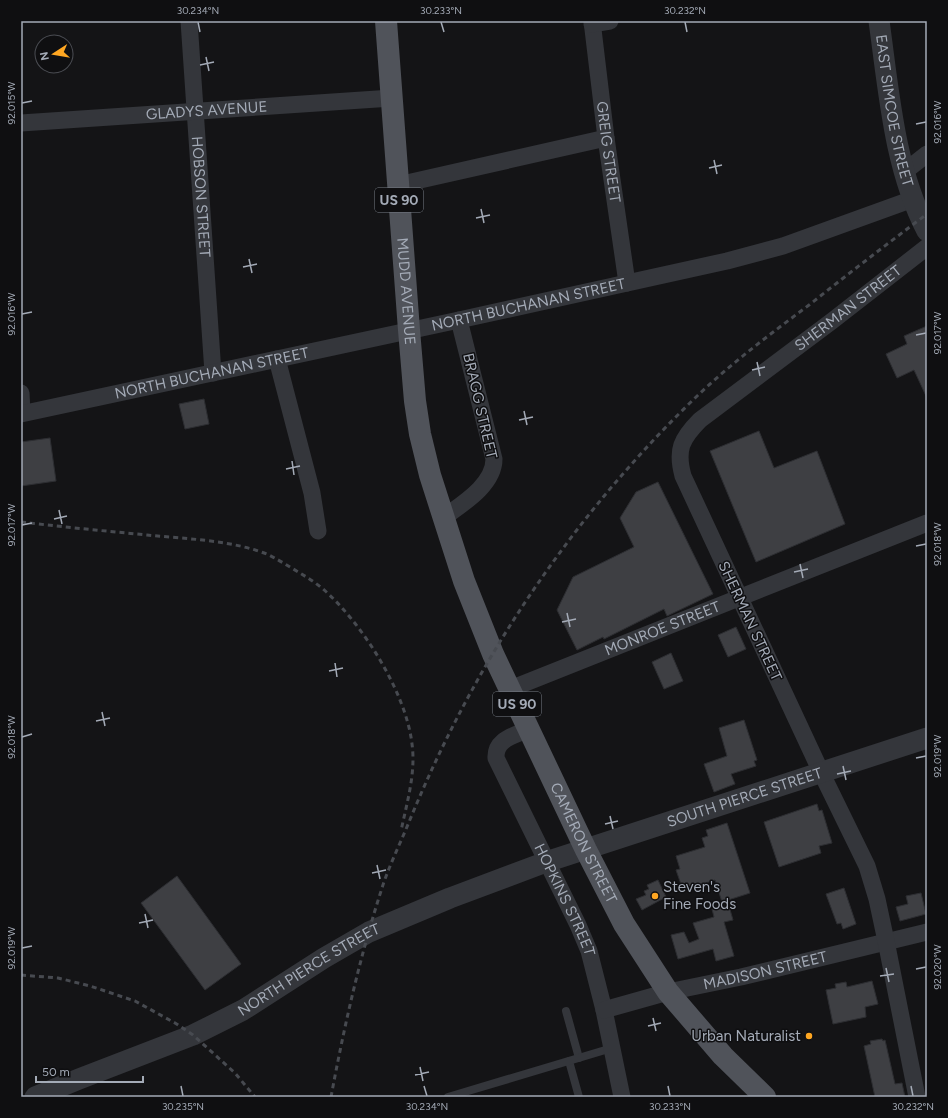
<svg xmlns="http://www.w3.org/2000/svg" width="948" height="1118" viewBox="0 0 948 1118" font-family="Figtree,sans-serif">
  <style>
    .building { fill: #3e3f43; stroke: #2d2e32 }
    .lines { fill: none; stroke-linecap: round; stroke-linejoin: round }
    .service { stroke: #34363b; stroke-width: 8 }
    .minor { stroke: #34363b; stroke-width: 17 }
    .tertiary { stroke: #34363b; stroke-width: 21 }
    .primary { stroke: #50535a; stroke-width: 22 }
    .rail { stroke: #474a50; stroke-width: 3; stroke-dasharray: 5 4; stroke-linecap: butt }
    .ticks { fill: none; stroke: #a4abb7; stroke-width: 1.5 }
    .poi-dot { fill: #ffa722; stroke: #0f0f11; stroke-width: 1.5 }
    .labels { text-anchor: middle; stroke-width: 3; stroke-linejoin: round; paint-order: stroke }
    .shield { fill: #0f0f11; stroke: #777c85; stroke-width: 1 }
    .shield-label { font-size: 14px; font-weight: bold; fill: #a4abb7 }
    .street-label { font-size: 15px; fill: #a4abb7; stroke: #0f0f11 }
    .poi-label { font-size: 15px; fill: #a4abb7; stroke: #0f0f11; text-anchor: start }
    .neatline { fill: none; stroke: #a4abb7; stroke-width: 1.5 }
    .ticks-label { font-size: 10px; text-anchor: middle; fill: #a4abb7 }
  </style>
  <rect width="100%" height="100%" fill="#141416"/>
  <g class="building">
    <path d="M927,326V398L914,370L897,378L886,354L907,344L904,336Z"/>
    <path d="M204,399L209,424L185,429L179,404Z"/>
    <path d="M759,431L774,468L817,451L845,524L756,562L710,451Z"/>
    <path d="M50,438L56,481L21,486V442Z"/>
    <path d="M658,482L713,594L667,616L664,609L604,639L603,637L577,650L557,610L573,577L634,547L620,518L636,492Z"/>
    <path d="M736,627L746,649L728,657L718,635Z"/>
    <path d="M671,653L683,681L664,689L652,662Z"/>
    <path d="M744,720L757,760L754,761L756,766L731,774L735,784L714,792L704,764L727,756L719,728Z"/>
    <path d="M817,804L819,811L822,810L832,843L819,846L821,853L779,867L764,822Z"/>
    <path d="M727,823L750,893L722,902L715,880L683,890L676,870L680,869L676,856L705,847L702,838L708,836L706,830Z"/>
    <path d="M177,876L241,964L205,990L141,903Z"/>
    <path d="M658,880L666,897L642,910L636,899L646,895L644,891L649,889L647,885Z"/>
    <path d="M844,888L856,924L843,929L841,923L837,924L826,894Z"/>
    <path d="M921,893L926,914L900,921L896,907L908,904L906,896Z"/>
    <path d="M729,906L733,920L724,922L734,956L716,961L713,949L678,959L671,935L684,932L689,943L699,939L693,923L714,917L712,909Z"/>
    <path d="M872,981L878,1004L865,1007L866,1017L833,1024L826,990L836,988L835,984L846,982L847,987Z"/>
    <path d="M882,1039L883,1041L885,1040L895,1084L902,1083L905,1097H875L864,1046L871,1044L870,1041Z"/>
  </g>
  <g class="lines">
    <g class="service">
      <path d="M566,1011L579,1058"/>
      <path d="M569,1061L579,1097"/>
      <path d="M448,1097L612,1048"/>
    </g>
    <g class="minor">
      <path id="s1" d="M189,21L213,373"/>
      <path id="s2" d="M592,21L606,138L627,283"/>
      <path d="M592,24L610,21"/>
      <path id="s3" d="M21,123L392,98"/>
      <path d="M904,172L927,154"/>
      <path d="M398,185L606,138"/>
      <path d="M277,359L312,493L318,531"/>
      <path d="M21,393L22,413"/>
      <path id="s4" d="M21,414L459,320L727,261L783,246L913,199"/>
      <path d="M443,518C462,504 494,485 494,459L459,320"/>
      <path id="s5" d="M510,689L927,523"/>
      <path id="s6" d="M529,729C514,736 495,739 496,758L578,925L589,951L604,1010L622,1097"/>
      <path id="s7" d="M604,1010L668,992L741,977L927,932"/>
      <path id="s8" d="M917,1097L886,941L877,899L867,866L821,772L683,476C676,450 681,439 700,420L832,321L927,247"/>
    </g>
    <g class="tertiary">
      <path id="s9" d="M879,21C889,92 894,167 927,231"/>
      <path id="s10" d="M35,1097L79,1079L193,1035L243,1010L324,958L369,932L450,898L546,862L927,738"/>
    </g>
    <path class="primary" id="s11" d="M386,21L409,330L415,401L420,434L430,475L464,581L493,654L586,850L624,924L668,992L723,1056L765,1097"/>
    <g class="rail">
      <path d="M21,522C63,527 105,531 147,535C187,539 233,540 269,555C275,558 280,561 285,564C298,572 311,579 323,589C362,623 406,692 412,744C416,773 407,802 401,831"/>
      <path d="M21,975L58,978L90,986L135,1001L175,1023L193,1035L235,1073L255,1097"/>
      <path d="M331,1097C344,1027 360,956 382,888C389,866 400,844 409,822C474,663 570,519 694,399C729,365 769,335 809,305C848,274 887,244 927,214"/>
    </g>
  </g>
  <path class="ticks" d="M198,22L200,32M441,22L444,32M685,22L687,32M206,57L209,71M200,65L214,62M22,103L32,101M916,124L926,122M714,160L717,174M709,168L722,165M481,209L484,223M476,218L490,215M249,259L252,273M243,267L257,264M22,314L32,312M916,335L926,333M757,362L760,376M752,370L765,367M524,411L527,425M519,420L533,417M292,461L294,475M286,469L300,466M59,510L62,524M54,519L67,516M22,525L32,523M916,546L926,544M800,564L803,578M794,572L808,569M567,613L570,627M562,622L576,619M335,663L337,677M329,671L343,668M102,712L105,726M96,721L110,718M22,737L32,734M916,758L926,756M843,766L846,780M837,774L851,771M610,816L613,829M605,824L618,821M377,865L380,879M372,873L386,870M145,914L148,928M139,923L153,920M22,948L32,946M886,968L889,982M916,969L926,967M880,976L894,974M653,1018L656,1031M648,1026L661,1023M420,1067L423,1081M415,1075L429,1072M181,1086L183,1096M424,1086L427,1096M668,1086L670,1096M911,1086L913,1096"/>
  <g class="poi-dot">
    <circle cx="655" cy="896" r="4"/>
    <circle cx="809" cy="1036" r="4"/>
  </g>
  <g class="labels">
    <g class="shield">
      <rect x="375" y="188" width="48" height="24" rx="3"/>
      <rect x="493" y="692" width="48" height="24" rx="3"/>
    </g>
    <g class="shield-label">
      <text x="399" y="205">US 90</text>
      <text x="517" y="709">US 90</text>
    </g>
    <g class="street-label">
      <text dy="5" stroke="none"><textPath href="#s3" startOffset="186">GLADYS AVENUE</textPath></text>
      <text dy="5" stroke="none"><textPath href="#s9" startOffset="91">EAST SIMCOE STREET</textPath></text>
      <text dy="5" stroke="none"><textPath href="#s2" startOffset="132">GREIG STREET</textPath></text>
      <text dy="5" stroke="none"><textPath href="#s1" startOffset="176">HOBSON STREET</textPath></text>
      <text dy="5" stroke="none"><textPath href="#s11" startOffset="271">MUDD AVENUE</textPath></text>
      <text dy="5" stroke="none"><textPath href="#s4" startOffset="519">NORTH BUCHANAN STREET</textPath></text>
      <text dy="5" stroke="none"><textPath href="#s8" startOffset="916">SHERMAN STREET</textPath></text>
      <text dy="5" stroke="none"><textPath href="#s4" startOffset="195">NORTH BUCHANAN STREET</textPath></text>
      <text transform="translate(480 406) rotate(77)" y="5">BRAGG STREET</text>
      <text transform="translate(750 621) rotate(65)" y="5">SHERMAN STREET</text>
      <text dy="5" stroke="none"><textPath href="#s5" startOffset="164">MONROE STREET</textPath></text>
      <text dy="5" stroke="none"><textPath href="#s10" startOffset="773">SOUTH PIERCE STREET</textPath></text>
      <text dy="5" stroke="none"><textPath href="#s11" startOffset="856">CAMERON STREET</textPath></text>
      <text dy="5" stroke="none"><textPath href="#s6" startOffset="205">HOPKINS STREET</textPath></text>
      <text dy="5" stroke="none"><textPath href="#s10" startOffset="303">NORTH PIERCE STREET</textPath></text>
      <text dy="5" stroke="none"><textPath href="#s7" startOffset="166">MADISON STREET</textPath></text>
    </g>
    <g class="poi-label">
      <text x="663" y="892">Steven's<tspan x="663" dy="17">Fine Foods</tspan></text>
      <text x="801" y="1041" text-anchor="end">Urban Naturalist</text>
    </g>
  </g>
  <rect width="948" height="1118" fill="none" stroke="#0f0f11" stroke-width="44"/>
  <g transform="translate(54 54) rotate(258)"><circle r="19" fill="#0f0f11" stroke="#4b4d53"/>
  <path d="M0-3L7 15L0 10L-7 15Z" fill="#ffa722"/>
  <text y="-6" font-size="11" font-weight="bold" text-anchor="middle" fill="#a4abb7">N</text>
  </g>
  <path d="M36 1076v6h107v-6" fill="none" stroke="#a4abb7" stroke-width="2"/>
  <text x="42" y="1076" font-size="12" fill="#a4abb7" stroke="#0f0f11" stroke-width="3" paint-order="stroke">50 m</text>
  <rect x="22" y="22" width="904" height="1074" class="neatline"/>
  <g class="ticks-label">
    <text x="198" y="14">30.234°N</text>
    <text x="441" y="14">30.233°N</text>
    <text x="685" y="14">30.232°N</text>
    <text transform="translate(11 103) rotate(-90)" y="4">92.015°W</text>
    <text transform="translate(937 122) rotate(-90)" y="4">92.016°W</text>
    <text transform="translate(11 314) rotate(-90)" y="4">92.016°W</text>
    <text transform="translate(937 333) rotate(-90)" y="4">92.017°W</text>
    <text transform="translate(11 525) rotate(-90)" y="4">92.017°W</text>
    <text transform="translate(937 544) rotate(-90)" y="4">92.018°W</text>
    <text transform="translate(11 737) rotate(-90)" y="4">92.018°W</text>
    <text transform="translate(937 756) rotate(-90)" y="4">92.019°W</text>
    <text transform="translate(11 948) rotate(-90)" y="4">92.019°W</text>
    <text transform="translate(937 967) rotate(-90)" y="4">92.020°W</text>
    <text x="183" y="1110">30.235°N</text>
    <text x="427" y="1110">30.234°N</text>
    <text x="670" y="1110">30.233°N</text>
    <text x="913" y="1110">30.232°N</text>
  </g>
</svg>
